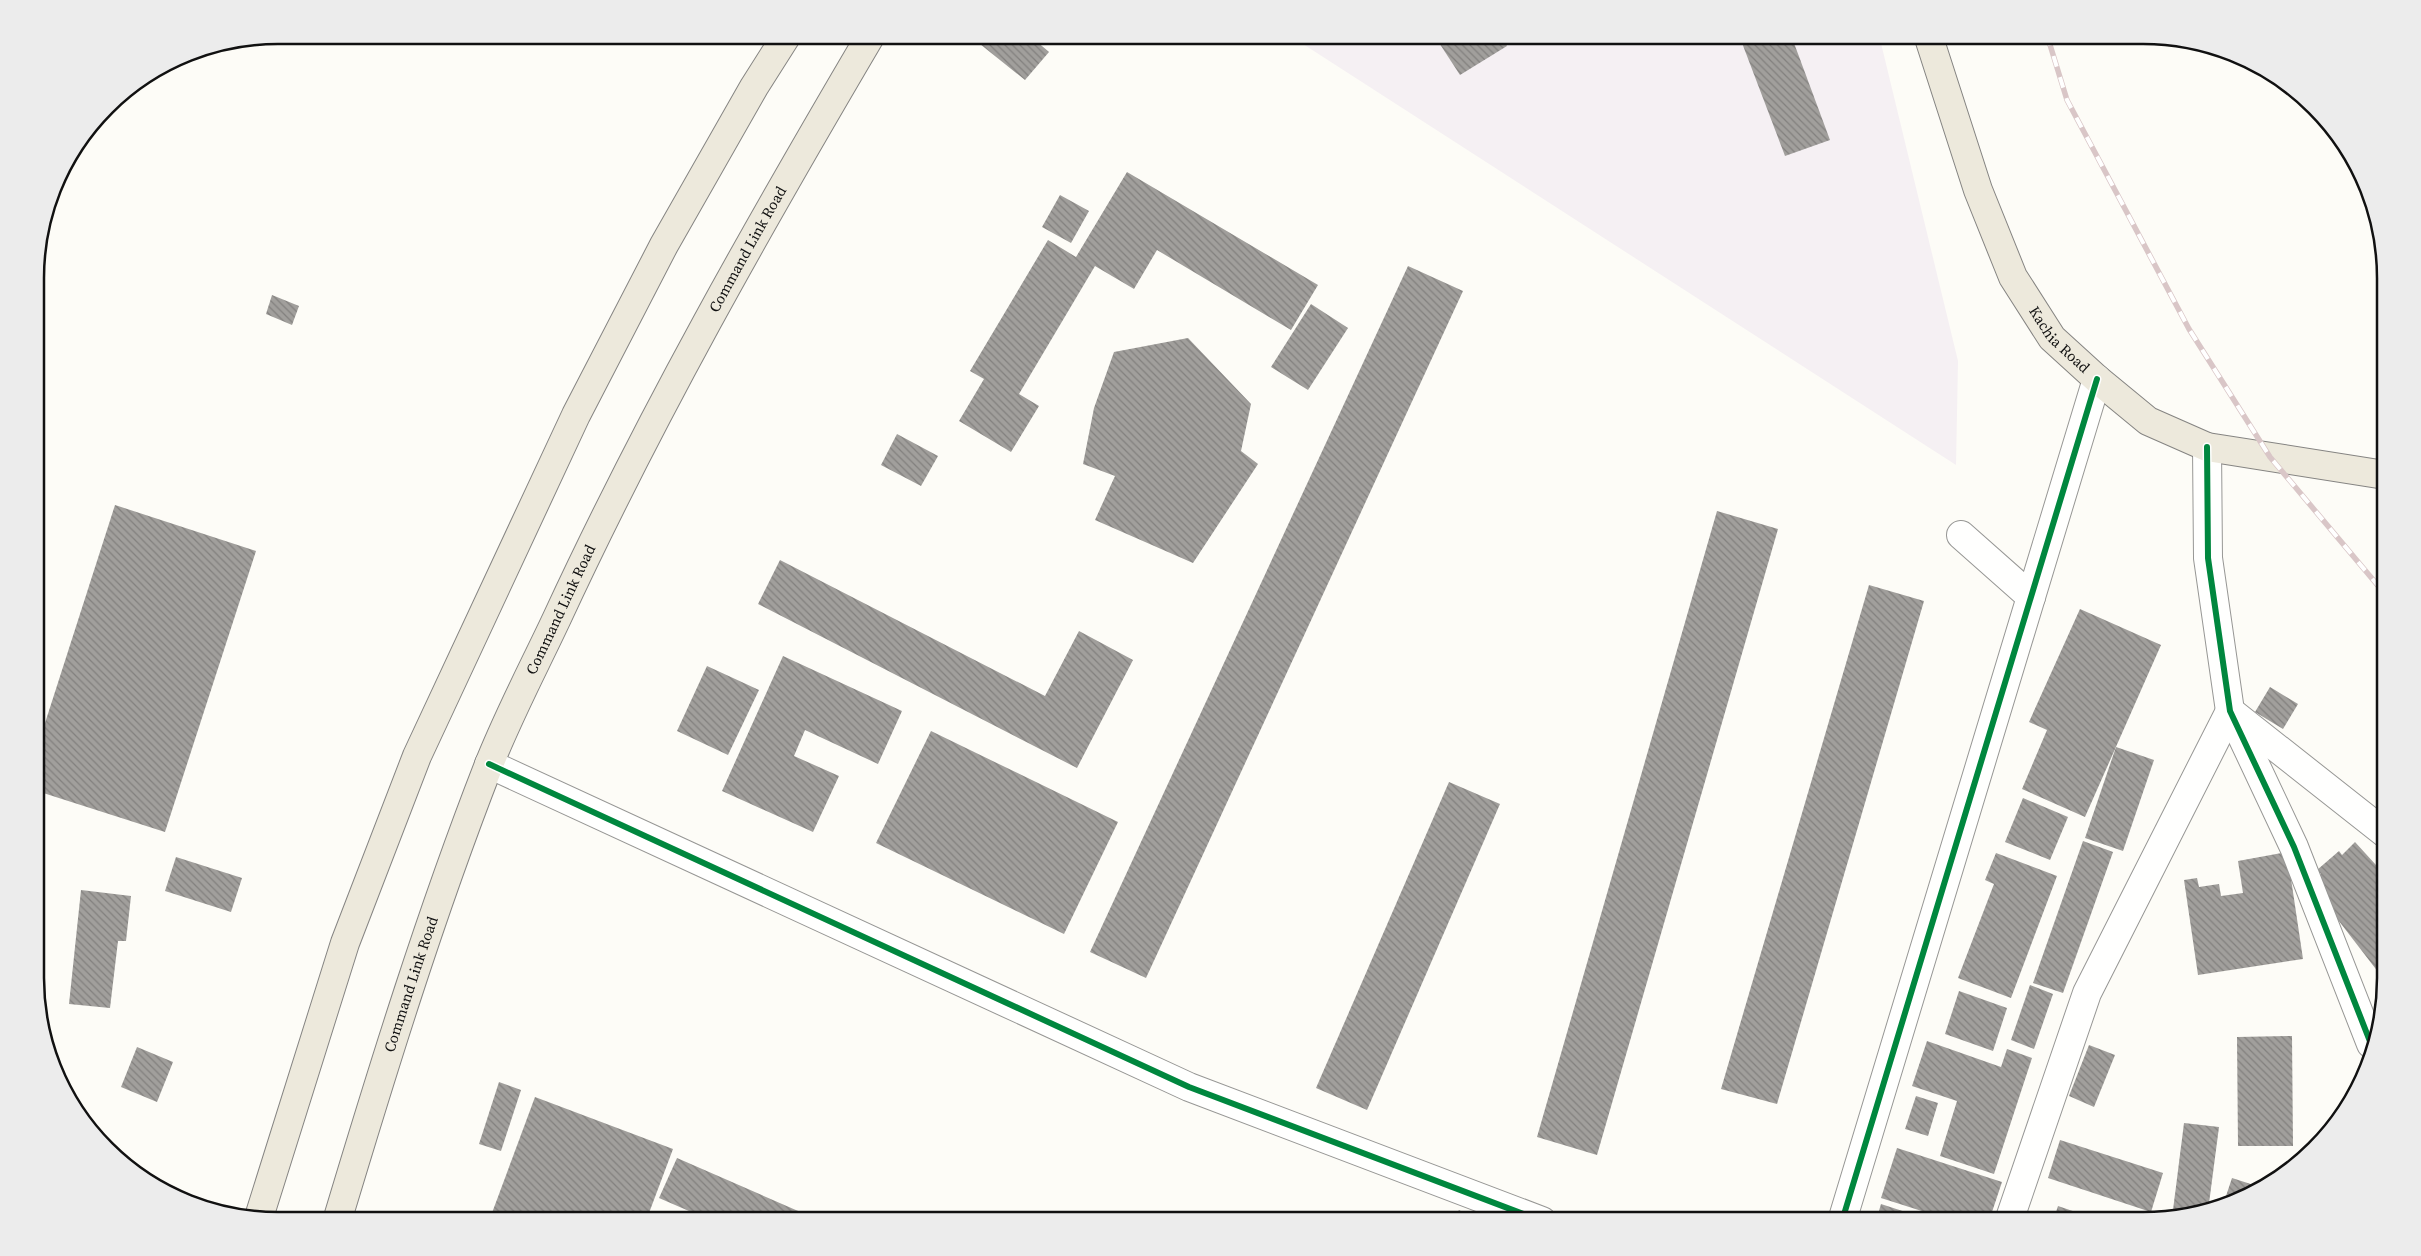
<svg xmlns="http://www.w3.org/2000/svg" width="2421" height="1256" viewBox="0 0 2421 1256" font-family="'Source Serif 4',serif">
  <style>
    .industrial { fill: #f5f0f3 }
    .building { fill: url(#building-back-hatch) }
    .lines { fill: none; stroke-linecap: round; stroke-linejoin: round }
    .minor-casing { stroke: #979795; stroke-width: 30 }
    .primary-casing { stroke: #858482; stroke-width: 30 }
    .minor { stroke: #fffffe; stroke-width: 28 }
    .primary { stroke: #ede9dc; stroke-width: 28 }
    .rail-casing { stroke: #d9c6c7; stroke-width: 5.5 }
    .rail { stroke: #fff; stroke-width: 4; stroke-dasharray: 11; stroke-linecap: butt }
    .cycleway-casing { stroke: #fff; stroke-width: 9 }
    .cycleway { stroke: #00873e; stroke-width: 6 }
    .labels { text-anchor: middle; stroke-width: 5; stroke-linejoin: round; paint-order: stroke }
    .street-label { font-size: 15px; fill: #111; stroke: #fff }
    .rim { fill: none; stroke: #111; stroke-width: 2.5 }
  </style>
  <defs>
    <pattern id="building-back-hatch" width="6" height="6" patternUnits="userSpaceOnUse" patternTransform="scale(1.25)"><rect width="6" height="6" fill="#a19f9c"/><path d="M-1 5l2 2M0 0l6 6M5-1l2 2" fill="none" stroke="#82807e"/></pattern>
  </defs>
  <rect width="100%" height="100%" fill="#fdfcf7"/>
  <path class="industrial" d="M1289,35H1879L1958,361L1956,465Z"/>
  <g class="building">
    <path d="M980,35H1029L1049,52L1025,80L975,40Z"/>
    <path d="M1434,35H1500L1507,46L1460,75Z"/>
    <path d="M1739,35H1791L1830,140L1785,156Z"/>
    <path d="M2238,57L2251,60L2256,63L2239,65Z"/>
    <path d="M1127,172L1318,285L1291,330L1157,250L1134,289L1095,266L1019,394L1039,406L1011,452L959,421L984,379L970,371L1048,240L1076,257Z"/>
    <path d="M1060,195L1089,211L1071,243L1042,227Z"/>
    <path d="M1408,266L1463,291L1146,978L1090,952Z"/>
    <path d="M272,295L299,306L292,325L266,314Z"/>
    <path d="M1311,304L1348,328L1308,390L1271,367Z"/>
    <path d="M1188,338L1251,404L1241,451L1258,464L1193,563L1095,520L1115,476L1083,464L1094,408L1114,352Z"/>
    <path d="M897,434L938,456L921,486L881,465Z"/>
    <path d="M115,505L256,551L165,832L37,791V748Z"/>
    <path d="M1717,511L1778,529L1597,1155L1537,1137Z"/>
    <path d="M780,560L1045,696L1079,631L1133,660L1077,768L758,604Z"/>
    <path d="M1869,585L1924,601L1777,1104L1721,1089Z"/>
    <path d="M2080,609L2161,645L2085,817L2022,789L2047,730L2029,722Z"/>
    <path d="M783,656L902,711L878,764L805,730L794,756L839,776L813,832L722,791Z"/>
    <path d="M707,666L759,690L728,755L677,731Z"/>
    <path d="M2270,687L2298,704L2283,729L2255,712Z"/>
    <path d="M931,731L1118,822L1064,934L876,843Z"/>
    <path d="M2116,747L2154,760L2123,851L2085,838Z"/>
    <path d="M1449,782L1500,804L1367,1110L1316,1088Z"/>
    <path d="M2023,798L2068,817L2050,860L2005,842Z"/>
    <path d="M2083,841L2113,852L2063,993L2033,983Z"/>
    <path d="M2355,842L2386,876L2385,981L2312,886L2321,874L2317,870L2339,851L2342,855Z"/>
    <path d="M2287,852L2303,959L2198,975L2184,880L2197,878L2199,887L2219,884L2221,896L2243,893L2238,861Z"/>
    <path d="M1996,853L2057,876L2011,998L1958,978L1994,884L1985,880Z"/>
    <path d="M176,857L242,878L231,912L165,891Z"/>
    <path d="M81,890L131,896L126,941H118L110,1008L69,1004Z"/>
    <path d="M2030,985L2053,994L2034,1049L2011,1040Z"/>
    <path d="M1959,991L2007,1008L1993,1051L1945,1034Z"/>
    <path d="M2292,1036L2293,1146H2238L2237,1037Z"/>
    <path d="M1927,1041L2001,1067L2007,1049L2032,1058L1994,1174L1940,1156L1957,1101L1912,1086Z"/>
    <path d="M2089,1045L2115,1055L2094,1107L2069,1096Z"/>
    <path d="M137,1047L173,1062L157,1102L121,1087Z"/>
    <path d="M499,1082L521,1090L501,1151L479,1144Z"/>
    <path d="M1916,1096L1938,1103L1928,1136L1905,1129Z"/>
    <path d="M535,1097L673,1149L646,1221H489Z"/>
    <path d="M2184,1123L2219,1127L2208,1211L2172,1218Z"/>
    <path d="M2060,1140L2163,1173L2151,1212L2048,1178Z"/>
    <path d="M1897,1148L2002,1182L1989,1221H1953L1881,1198Z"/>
    <path d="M677,1158L821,1221H712L659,1198Z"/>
    <path d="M2232,1178L2263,1188L2222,1208Z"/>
    <path d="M1881,1204L1930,1220V1221H1876Z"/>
    <path d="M2058,1206L2099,1220V1221H2053Z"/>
    <path d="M1459,1210L1479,1221H1452Z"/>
  </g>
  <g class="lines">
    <defs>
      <g id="minor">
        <path d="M2207,447L2208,558L2230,711L2294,847L2371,1044"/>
        <path d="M1961,535L2031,597"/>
        <path d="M489,764L1189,1087L1542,1221"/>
        <path d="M1842,1221L2097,379"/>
        <path d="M2009,1221L2087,993L2230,711L2386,834"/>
      </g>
      <g id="primary">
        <path id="s1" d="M1928,35L1978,190L2013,277L2052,338L2097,379L2148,421L2207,447L2385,475"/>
        <path d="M259,1217L345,943L417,756L576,415L664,245L754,87L787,35"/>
        <path id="s2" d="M337,1221C383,1068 430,916 488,767C508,716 534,667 557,618C650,417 759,225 871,35"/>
      </g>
    </defs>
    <use href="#minor" class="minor-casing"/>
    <use href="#primary" class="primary-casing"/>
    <use href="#minor" class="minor"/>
    <use href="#primary" class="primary"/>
    <defs>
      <path id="rail" d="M2047,35L2067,100L2189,329L2270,457L2385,594"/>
    </defs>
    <use href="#rail" class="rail-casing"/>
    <use href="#rail" class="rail"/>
    <defs>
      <g id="cycleway">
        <path d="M2207,447L2208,558L2230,711L2294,847L2371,1044"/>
        <path d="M489,764L1189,1087L1542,1221"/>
        <path d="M1842,1221L2097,379"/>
      </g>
    </defs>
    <use href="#cycleway" class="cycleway-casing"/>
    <use href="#cycleway" class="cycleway"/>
  </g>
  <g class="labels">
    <g class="street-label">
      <text dy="5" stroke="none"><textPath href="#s2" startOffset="1058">Command Link Road</textPath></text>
      <text dy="5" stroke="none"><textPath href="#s1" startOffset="335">Kachia Road</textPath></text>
      <text dy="5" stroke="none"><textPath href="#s2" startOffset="652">Command Link Road</textPath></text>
      <text dy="5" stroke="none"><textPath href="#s2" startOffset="248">Command Link Road</textPath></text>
    </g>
  </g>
  <path d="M0 0H2421V1256H0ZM278 44H2143A234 234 0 0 1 2377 278V978A234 234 0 0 1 2143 1212H278A234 234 0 0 1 44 978V278A234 234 0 0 1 278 44Z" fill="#ececec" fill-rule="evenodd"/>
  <path class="rim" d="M278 44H2143A234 234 0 0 1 2377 278V978A234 234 0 0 1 2143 1212H278A234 234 0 0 1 44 978V278A234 234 0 0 1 278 44Z"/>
</svg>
